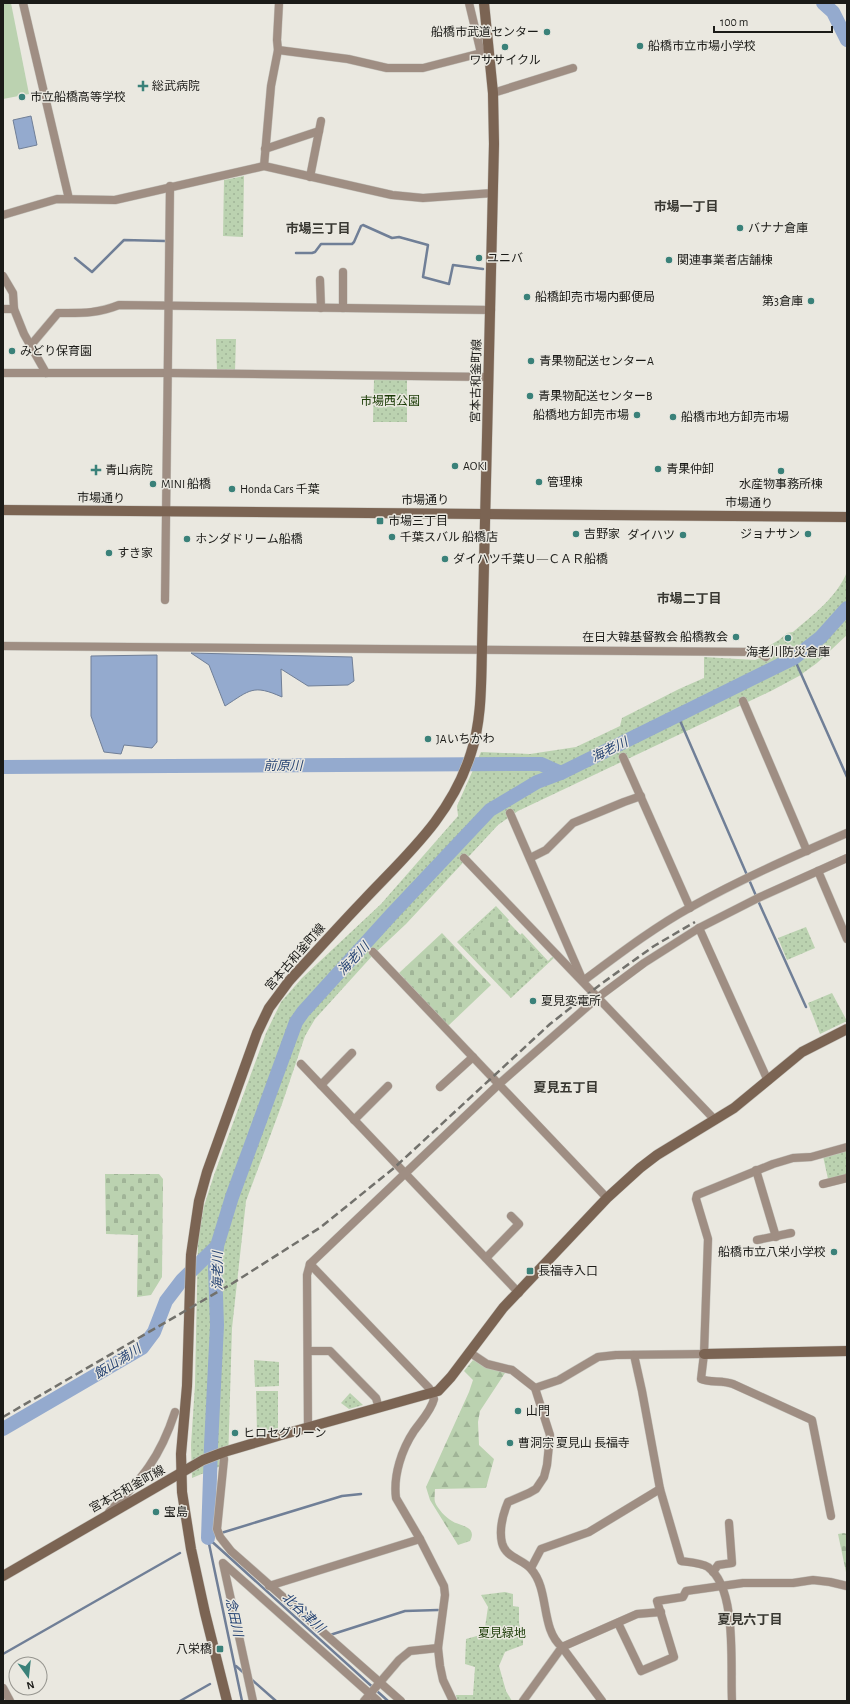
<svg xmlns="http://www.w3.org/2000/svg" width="850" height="1704" viewBox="0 0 850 1704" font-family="'Alegreya Sans','Noto Sans JP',sans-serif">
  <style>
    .green { fill: url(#green-dots) }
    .forest { fill: url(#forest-firs) }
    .cemetery { fill: url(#cemetery-stones) }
    .pitch { fill: #bbd2b0 }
    .water { fill: #94aace; stroke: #707f97 }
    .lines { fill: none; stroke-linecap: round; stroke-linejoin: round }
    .stream { stroke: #707f97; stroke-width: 2.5 }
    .river { stroke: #94aace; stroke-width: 14 }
    .street-casing { stroke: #c5c3bc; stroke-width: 9 }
    .secondary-casing { stroke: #c5c3bc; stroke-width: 11 }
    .street { stroke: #9f8e83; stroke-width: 8 }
    .secondary { stroke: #7b6453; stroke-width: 10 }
    .rail { stroke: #72716c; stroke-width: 2.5; stroke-dasharray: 8 4; stroke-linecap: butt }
    .poi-dot { fill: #3a8179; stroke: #eae8e0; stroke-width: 1.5 }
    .labels { text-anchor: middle; stroke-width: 3; stroke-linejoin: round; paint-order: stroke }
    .poi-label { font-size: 12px; fill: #1b1b18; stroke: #eae8e0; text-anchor: start }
    .street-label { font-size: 12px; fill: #1b1b18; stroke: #eae8e0 }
    .park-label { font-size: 12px; fill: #183903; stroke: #eae8e0 }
    .neighbourhood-label { font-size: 13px; font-weight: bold; fill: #393832; stroke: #eae8e0 }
    .water-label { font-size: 13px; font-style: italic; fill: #284574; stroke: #eae8e0 }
  </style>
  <defs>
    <pattern id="green-dots" width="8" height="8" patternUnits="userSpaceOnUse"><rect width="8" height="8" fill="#bbd2b0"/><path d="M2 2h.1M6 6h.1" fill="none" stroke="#a0b497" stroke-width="1.8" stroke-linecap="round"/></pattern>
    <pattern id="forest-firs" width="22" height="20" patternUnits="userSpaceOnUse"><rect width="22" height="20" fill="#bbd2b0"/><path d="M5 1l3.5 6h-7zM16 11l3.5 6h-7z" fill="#a0b497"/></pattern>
    <pattern id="cemetery-stones" width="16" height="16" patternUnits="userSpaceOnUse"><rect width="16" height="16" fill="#bbd2b0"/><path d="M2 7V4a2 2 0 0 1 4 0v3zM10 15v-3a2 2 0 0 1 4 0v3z" fill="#a0b497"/></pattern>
  </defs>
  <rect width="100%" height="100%" fill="#eae8e0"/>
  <g class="green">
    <path d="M244,176L243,237L223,236L224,180Z"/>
    <path d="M216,339H236L235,372H217Z"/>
    <path d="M374,379L407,380V422H373Z"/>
    <path d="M847,572V635L817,663L799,676L771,691L518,811L498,825L406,924L373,955L315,1019L305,1036L282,1104L246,1201L232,1328L228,1463L192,1478L191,1445L195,1385L198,1240L204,1206L214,1175L266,1033L281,1002L302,978L381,904L458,816L457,806L481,752L530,754L576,747L620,726L622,718L679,689L704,678V657L755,660L766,656L760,651L779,640L787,633L793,632C813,615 837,597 847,572Z"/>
    <path d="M496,906L509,920L507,922L496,910L544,960L520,935L522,933L548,961L554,955L556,956L511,998L457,942Z"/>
    <path d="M806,927L815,948L787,960L778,938Z"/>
    <path d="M832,993L847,1021L820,1034L808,1003Z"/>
    <path d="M847,1150V1175L828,1179L823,1156Z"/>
    <path d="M254,1360L279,1362V1386L255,1387Z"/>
    <path d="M256,1391H278V1428L257,1433Z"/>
    <path d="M350,1393L363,1405L349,1409L341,1403Z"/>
    <path d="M505,1592L513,1594V1606L519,1607V1623L523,1638V1645L505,1652L499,1666L506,1691L512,1701H457L456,1695H473L475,1667L465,1664L466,1639L484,1634L488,1607L481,1595Z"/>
  </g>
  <path class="forest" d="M473,1360L487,1367L505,1373L480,1411L478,1422L479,1445L494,1459L486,1488L435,1489C435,1493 434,1498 435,1502C437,1508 446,1518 452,1521C459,1526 478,1526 470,1541L458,1545L430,1500L426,1487L469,1392L473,1380L464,1371Z"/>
  <g class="cemetery">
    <path d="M496,909L544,960L510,992L462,942Z"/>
    <path d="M442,933L491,985L448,1026L399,973Z"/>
    <path d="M105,1174H159L163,1179L162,1277L151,1295L137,1297L138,1235L106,1234Z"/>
    <path d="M844,1533L847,1534V1577L838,1534Z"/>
  </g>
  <path class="pitch" d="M3,3H11L29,94L3,99Z"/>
  <g class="water">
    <path d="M31,116L37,145L19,149L13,120Z"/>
    <path d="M191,653L352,657L354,681L348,685L308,686L281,669L282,697C253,684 250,690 225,706L209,665Z"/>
    <path d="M157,655V742L152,748L124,745L121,754L104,752L91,716V656Z"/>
  </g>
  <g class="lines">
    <g class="stream">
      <path d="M296,253H312L315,252L321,244H352L354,242L361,226L363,225L392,238L399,237L428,245L423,277L449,284L453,265L483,269"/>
      <path d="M75,258L92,272L124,240L165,241"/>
      <path d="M794,658L847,777"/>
      <path d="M678,716L760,905L806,1007"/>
      <path d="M208,1537L342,1496L361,1494"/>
      <path d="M208,1538L388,1701"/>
      <path d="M208,1539L242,1701"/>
      <path d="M330,1635L405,1611L438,1610"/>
      <path d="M3,1654L180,1553"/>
      <path d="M236,1666L244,1673"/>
      <path d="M251,1679L276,1701"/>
      <path d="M180,1701L210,1684"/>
    </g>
    <g class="river">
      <path d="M823,3L833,12L847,40"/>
      <path d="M3,767L513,764H541L561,773"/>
      <path d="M3,1429L142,1348L154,1332L166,1301L182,1280L217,1246"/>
      <path d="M208,1538L211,1446L217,1325L215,1267L217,1246L232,1197L296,1022L303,1012L391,915L490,810L537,782L561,773L794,658L821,637L847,608"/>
    </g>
    <defs>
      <g id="street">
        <path d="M23,3L69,199"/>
        <path d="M469,3L481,53"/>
        <path d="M278,50L348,59L387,68H423L489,51"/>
        <path d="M493,93L573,68"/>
        <path d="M265,149L319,131"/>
        <path d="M264,166L271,86L278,50L277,40L279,3"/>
        <path d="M310,177L321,121"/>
        <path d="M3,215L57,199L115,200L264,166L392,195L423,198L493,193"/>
        <path d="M3,276L13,293L14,309L24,334L46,373"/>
        <path d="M320,280L321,308"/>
        <path d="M343,308V272"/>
        <path d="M3,309H14"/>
        <path d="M31,345L58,313C82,313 96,314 119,305L491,310"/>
        <path d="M3,373H169L489,377"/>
        <path d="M165,600L170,186"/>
        <path d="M3,646C255,649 507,649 758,652L766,657"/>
        <path d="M743,701L807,851"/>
        <path d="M623,757L690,908"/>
        <path d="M510,813L583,981C618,955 653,928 691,907C741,879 794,856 847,833"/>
        <path d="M464,858L715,1120"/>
        <path d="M530,858L546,850L573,823L624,802L641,796"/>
        <path d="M818,871L847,939"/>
        <path d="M699,928L768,1081"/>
        <path d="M373,952L607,1198"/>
        <path d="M301,1064L519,1293"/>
        <path d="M321,1085L352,1053"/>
        <path d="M440,1087L473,1057"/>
        <path d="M354,1120L388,1086"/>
        <path d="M756,1170L776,1237"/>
        <path d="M823,1184L847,1178"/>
        <path d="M757,1240L791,1233"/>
        <path d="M486,1258L519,1224L511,1216"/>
        <path d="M310,1264L429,1388L434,1399C431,1411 421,1421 414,1431C402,1449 393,1475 396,1498L420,1539L444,1586L445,1595L438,1648L440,1666L443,1680L453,1701"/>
        <path d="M308,1351H330L376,1398L379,1408"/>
        <path d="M469,1352L487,1364L512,1370L535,1388L550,1435L547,1465L544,1477L536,1489L529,1493L508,1502C503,1514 499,1530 502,1543C506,1558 523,1559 531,1569C550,1590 540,1629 562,1647L602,1701"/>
        <path d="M634,1355L642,1391L660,1489L681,1561C689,1562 702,1563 708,1567C738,1589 730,1667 732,1701"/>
        <path d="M535,1388L559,1380L598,1357L616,1355L704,1354"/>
        <path d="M308,1428L307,1275L310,1264L499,1084L597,998L644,963L699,928L758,898L847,858"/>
        <path d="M224,1459L217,1529L220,1537L231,1551L401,1701"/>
        <path d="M109,1512C142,1479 160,1458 175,1412"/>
        <path d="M831,1516L812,1420L733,1384C722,1380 710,1383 701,1379L704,1354L708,1239L696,1199L697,1195L773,1164L793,1158L811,1157L847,1147"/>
        <path d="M531,1568L541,1549L589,1532L660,1489"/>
        <path d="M713,1572L718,1565L732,1563L729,1523"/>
        <path d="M269,1586L420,1539"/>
        <path d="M618,1623L641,1671L674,1657L657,1601L683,1597L686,1591L743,1583H793L813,1580L830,1582L847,1586"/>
        <path d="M3,1688L10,1701"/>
        <path d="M253,1701L223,1563L378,1701"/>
        <path d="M364,1701L399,1660L410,1651L438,1648"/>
        <path d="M523,1701L562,1647L637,1614L661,1612"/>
      </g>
      <g id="secondary">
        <path d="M3,510L847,517"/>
        <path d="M704,1354L847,1351"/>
        <path d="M3,1576L203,1460L224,1452L281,1435L438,1391L451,1377L503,1308L607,1198L640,1168L657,1155L734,1108L802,1052L847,1029"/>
        <path d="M227,1701L205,1613L191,1549L182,1492L181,1454L187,1386L191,1255L199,1201L207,1172L257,1033L269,1008L289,981C314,954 338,927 363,901C407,854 451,817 471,753C482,720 481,683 482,648L494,144L493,93L484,3"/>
      </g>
    </defs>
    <use href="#street" class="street-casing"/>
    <use href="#secondary" class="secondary-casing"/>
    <use href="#street" class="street"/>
    <use href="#secondary" class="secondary"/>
    <path class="rail" d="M3,1417L233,1283L321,1227L394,1168L550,1024L601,984L654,946L695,922"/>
  </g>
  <g class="poi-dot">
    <circle cx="547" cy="32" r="4"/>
    <circle cx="640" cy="46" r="4"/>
    <circle cx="505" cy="47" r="4"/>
    <path d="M141 80h4v4h4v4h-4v4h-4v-4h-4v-4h4z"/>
    <circle cx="22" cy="97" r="4"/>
    <circle cx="740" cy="228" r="4"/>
    <circle cx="479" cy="258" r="4"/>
    <circle cx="669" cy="260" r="4"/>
    <circle cx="527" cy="297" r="4"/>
    <circle cx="811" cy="301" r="4"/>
    <circle cx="12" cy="351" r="4"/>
    <circle cx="531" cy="361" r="4"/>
    <circle cx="530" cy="396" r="4"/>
    <circle cx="637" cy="415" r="4"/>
    <circle cx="673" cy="417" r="4"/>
    <circle cx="455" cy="466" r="4"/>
    <circle cx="658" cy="469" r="4"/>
    <path d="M94 464h4v4h4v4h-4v4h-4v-4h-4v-4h4z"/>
    <circle cx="781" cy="471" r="4"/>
    <circle cx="539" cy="482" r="4"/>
    <circle cx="153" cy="484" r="4"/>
    <circle cx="232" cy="489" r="4"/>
    <rect x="376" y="517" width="8" height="8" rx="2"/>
    <circle cx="576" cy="534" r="4"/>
    <circle cx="808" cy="534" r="4"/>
    <circle cx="683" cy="535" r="4"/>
    <circle cx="392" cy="537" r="4"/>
    <circle cx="187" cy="539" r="4"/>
    <circle cx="109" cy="553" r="4"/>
    <circle cx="445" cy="559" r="4"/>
    <circle cx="736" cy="637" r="4"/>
    <circle cx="788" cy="638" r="4"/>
    <circle cx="428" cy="739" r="4"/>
    <circle cx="533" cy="1001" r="4"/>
    <circle cx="834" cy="1252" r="4"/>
    <rect x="526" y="1267" width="8" height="8" rx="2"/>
    <circle cx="518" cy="1411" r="4"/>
    <circle cx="235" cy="1433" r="4"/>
    <circle cx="510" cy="1443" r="4"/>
    <circle cx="156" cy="1512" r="4"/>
    <rect x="216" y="1645" width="8" height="8" rx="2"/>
  </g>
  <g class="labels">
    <g class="poi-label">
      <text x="539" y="36" text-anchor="end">船橋市武道センター</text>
      <text x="648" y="50">船橋市立市場小学校</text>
      <text x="505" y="64" text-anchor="middle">ワササイクル</text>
      <text x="152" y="90">総武病院</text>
      <text x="30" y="101">市立船橋高等学校</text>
      <text x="748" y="232">バナナ倉庫</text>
      <text x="487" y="262">ユニバ</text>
      <text x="677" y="264">関連事業者店舗棟</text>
      <text x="535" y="301">船橋卸売市場内郵便局</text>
      <text x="803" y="305" text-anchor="end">第3倉庫</text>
      <text x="20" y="355">みどり保育園</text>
      <text x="539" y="365">青果物配送センターA</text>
      <text x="538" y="400">青果物配送センターB</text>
      <text x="629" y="419" text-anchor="end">船橋地方卸売市場</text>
      <text x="681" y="421">船橋市地方卸売市場</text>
      <text x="463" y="470">AOKI</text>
      <text x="666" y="473">青果仲卸</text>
      <text x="105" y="474">青山病院</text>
      <text x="547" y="486">管理棟</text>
      <text x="161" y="488">MINI 船橋</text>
      <text x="781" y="488" text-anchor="middle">水産物事務所棟</text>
      <text x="240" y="493">Honda Cars 千葉</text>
      <text x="388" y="525">市場三丁目</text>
      <text x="584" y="538">吉野家</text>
      <text x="800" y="538" text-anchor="end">ジョナサン</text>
      <text x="675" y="539" text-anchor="end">ダイハツ</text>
      <text x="400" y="541">千葉スバル 船橋店</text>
      <text x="195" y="543">ホンダドリーム船橋</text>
      <text x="117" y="557">すき家</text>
      <text x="453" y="563">ダイハツ千葉Ｕ―ＣＡＲ船橋</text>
      <text x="728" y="641" text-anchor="end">在日大韓基督教会 船橋教会</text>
      <text x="788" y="656" text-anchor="middle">海老川防災倉庫</text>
      <text x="436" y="743">JAいちかわ</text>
      <text x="541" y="1005">夏見変電所</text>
      <text x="826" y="1256" text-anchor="end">船橋市立八栄小学校</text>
      <text x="538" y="1275">長福寺入口</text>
      <text x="526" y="1415">山門</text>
      <text x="243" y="1437">ヒロセグリーン</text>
      <text x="518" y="1447">曹洞宗 夏見山 長福寺</text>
      <text x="164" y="1516">宝島</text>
      <text x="212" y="1653" text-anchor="end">八栄橋</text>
    </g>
    <g class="street-label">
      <text transform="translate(476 381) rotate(-89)" y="4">宮本古和釜町線</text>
      <text transform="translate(101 498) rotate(1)" y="4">市場通り</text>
      <text x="425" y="504">市場通り</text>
      <text transform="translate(749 503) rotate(1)" y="4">市場通り</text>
      <text transform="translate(295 957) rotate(-49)" y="4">宮本古和釜町線</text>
      <text transform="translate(127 1489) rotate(-29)" y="4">宮本古和釜町線</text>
    </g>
    <g class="park-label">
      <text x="390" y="405">市場西公園</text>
      <text x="502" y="1637">夏見緑地</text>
    </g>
    <g class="neighbourhood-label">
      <text x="686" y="211">市場一丁目</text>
      <text x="318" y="233">市場三丁目</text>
      <text x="689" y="603">市場二丁目</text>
      <text x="566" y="1092">夏見五丁目</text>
      <text x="750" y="1624">夏見六丁目</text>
    </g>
    <g class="water-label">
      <text transform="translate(609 749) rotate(-26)" y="5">海老川</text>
      <text x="283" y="770">前原川</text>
      <text transform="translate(353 958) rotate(-47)" y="5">海老川</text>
      <text transform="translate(217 1271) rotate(-90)" y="5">海老川</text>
      <text transform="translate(117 1361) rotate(-32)" y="5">飯山満川</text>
      <text transform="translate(304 1612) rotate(42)" y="5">北谷津川</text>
      <text transform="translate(235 1617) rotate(78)" y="5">念田川</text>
    </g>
  </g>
  <rect width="850" height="1704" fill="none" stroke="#1b1b18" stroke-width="8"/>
  <g transform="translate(28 1676) rotate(165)"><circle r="19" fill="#eae8e0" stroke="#979690"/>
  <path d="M0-3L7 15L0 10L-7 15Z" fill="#3a8179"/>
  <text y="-6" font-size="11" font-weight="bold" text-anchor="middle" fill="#1b1b18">N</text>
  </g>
  <path d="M714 26v6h118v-6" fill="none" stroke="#1b1b18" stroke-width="2"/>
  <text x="720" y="26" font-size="12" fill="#1b1b18" stroke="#eae8e0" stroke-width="3" paint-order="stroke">100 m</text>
</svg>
